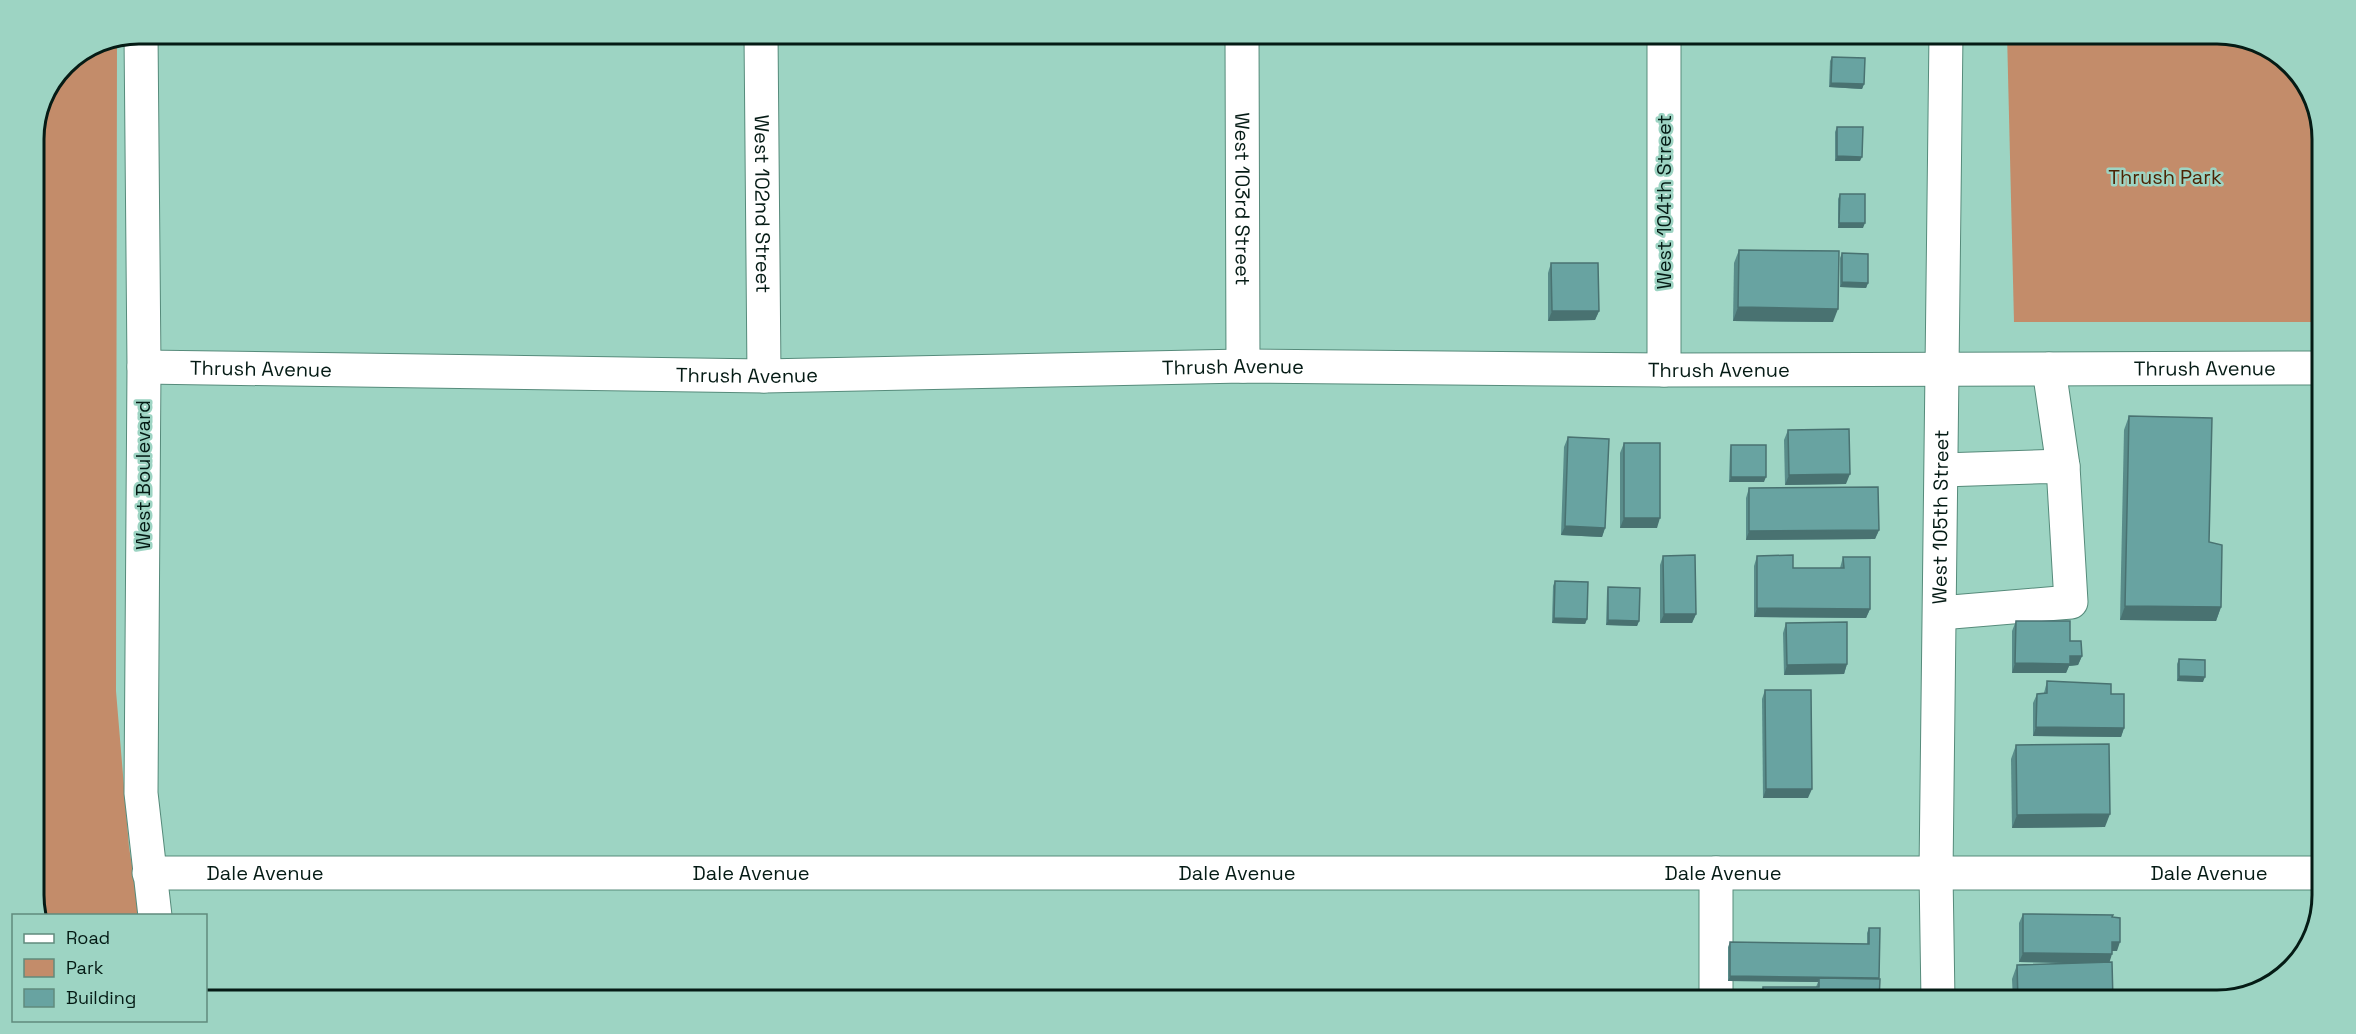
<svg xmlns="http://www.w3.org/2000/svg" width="2356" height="1034" viewBox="0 0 2356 1034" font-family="'Space Grotesk',sans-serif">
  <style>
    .green { fill: #c38c6a }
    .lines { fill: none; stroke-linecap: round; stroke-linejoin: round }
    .minor-casing { stroke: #568b7b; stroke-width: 35 }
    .minor { stroke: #fff; stroke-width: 33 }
    .wall { fill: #598c8a }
    .shaded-wall { fill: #497271 }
    .building { fill: #68a3a1; stroke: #497271; stroke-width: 1.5 }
    .labels { text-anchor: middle; stroke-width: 5; stroke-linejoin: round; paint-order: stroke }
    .park-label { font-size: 20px; fill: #4c2304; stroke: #9dd4c3 }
    .street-label { font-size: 20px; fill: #051b15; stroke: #9dd4c3 }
    .rim { fill: none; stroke: #051b15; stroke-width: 3 }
  </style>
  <rect width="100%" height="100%" fill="#9dd4c3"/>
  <g class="green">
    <path d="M2007,33H2218L2258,41L2305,79L2323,132V322H2014Z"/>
    <path d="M117,37L116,691L129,847L140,915H38L33,903V132L64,64L98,41Z"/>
  </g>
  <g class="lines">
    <defs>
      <g id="minor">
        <path d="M141,33L144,367L141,793L155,916"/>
        <path id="s1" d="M761,33L764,376"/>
        <path id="s2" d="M1242,33L1243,366"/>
        <path d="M1664,33V370"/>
        <path id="s3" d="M144,367L764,376L1243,366L1664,370L2323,368"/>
        <path d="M2049,369L2063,466"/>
        <path d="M1940,613L2071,602L2063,466L1942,470"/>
        <path id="s4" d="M149,873H2323"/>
        <path d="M1716,1001V873"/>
        <path id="s5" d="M1938,1001L1936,873L1946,33"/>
      </g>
    </defs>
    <use href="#minor" class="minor-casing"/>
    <use href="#minor" class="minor"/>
  </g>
  <g class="wall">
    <path d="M1832,57L1864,84L1862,89L1829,87L1830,61Z"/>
    <path d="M1837,127L1860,161H1835V132Z"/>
    <path d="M1840,194L1863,228H1838V199Z"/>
    <path d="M1739,250L1833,322L1733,321L1734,263Z"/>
    <path d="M1842,253L1868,283L1866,288L1840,287V258Z"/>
    <path d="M1551,263L1599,311L1595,320L1548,321V273Z"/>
    <path d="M2129,416L2221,607L2216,621L2120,620L2124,430Z"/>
    <path d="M1788,430L1846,484L1785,485L1784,440Z"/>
    <path d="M1568,437L1605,528L1602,537L1561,535L1564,447Z"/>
    <path d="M1624,443L1657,528H1620V453Z"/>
    <path d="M1731,445L1764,482H1729L1730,450Z"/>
    <path d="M1749,488L1879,530L1875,539L1746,540V498Z"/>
    <path d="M1663,556L1696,614L1692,623H1660V565Z"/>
    <path d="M1757,556L1793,568H1840L1843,557L1870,609L1866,618L1754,617V566Z"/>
    <path d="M1555,581L1587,619L1585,624L1552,623L1553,586Z"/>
    <path d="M1608,587L1639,621L1637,626L1606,625L1607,591Z"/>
    <path d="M2016,621L2070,641L2082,656L2078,665L2069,666L2066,673H2012V631Z"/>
    <path d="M1786,623L1847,664L1844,674L1784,675L1783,633Z"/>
    <path d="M2179,659L2203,682L2177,681V664Z"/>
    <path d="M2047,681L2111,694L2124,728L2121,737L2033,736V703L2037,694L2044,693Z"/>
    <path d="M1765,690L1808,798H1763L1762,699Z"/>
    <path d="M2016,745L2105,827L2012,828L2011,759Z"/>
    <path d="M2023,914L2112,917L2117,951H2112L2109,962L2113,1001H2013L2012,979L2017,965L2073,963L2019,962V923Z"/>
    <path d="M1869,928L1879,1001H1760V996L1763,987H1816L1818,982L1728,981V947L1730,942L1867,944V933Z"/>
  </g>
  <g class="shaded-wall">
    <path d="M1831,83L1864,84L1862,89L1829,87Z"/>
    <path d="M1837,156L1862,157L1860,161H1835Z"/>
    <path d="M1839,223H1865L1863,228H1838Z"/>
    <path d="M1842,282L1868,283L1866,288L1840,287Z"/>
    <path d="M1738,307L1838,309L1833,322L1733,321Z"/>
    <path d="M1552,311H1599L1595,320L1548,321Z"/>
    <path d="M1850,474L1846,484L1785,485L1789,475Z"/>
    <path d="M1731,477H1766L1764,482H1729Z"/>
    <path d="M1624,518H1660L1657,528H1620Z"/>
    <path d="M1565,526L1605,528L1602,537L1561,535Z"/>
    <path d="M1879,530L1875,539L1746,540L1749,531Z"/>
    <path d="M2125,606L2221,607L2216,621L2120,620Z"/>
    <path d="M1757,608L1870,609L1866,618L1754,617Z"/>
    <path d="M1664,614H1696L1692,623H1660Z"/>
    <path d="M1554,618L1587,619L1585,624L1552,623Z"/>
    <path d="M1608,620L1639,621L1637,626L1606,625Z"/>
    <path d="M2070,656H2082L2078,665L2069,666L2066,673H2012L2015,663Z"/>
    <path d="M1847,664L1844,674L1784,675L1787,665Z"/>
    <path d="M2179,676L2205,677L2203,682L2177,681Z"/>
    <path d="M2036,727L2124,728L2121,737L2033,736Z"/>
    <path d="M1766,789H1812L1808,798H1763Z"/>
    <path d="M2110,814L2105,827L2012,828L2017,815Z"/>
    <path d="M2112,942H2120L2117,951H2109Z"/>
    <path d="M2023,953L2112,954L2109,964L2019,962Z"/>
    <path d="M1730,976L1879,978L1877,983L1819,978L1818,982L1728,981Z"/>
  </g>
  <g class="building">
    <path d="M1832,57L1865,58L1864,84L1831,83Z"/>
    <path d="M1837,127H1863L1862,157L1837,156Z"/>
    <path d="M1840,194H1865V223H1839Z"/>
    <path d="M1739,250L1839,251L1838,309L1738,307Z"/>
    <path d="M1842,253L1868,254V283L1842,282Z"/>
    <path d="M1551,263H1598L1599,311H1552Z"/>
    <path d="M2129,416L2212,418L2209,542L2222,545L2221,607L2125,606Z"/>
    <path d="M1849,429L1850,474L1789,475L1788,430Z"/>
    <path d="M1568,437L1609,439L1605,528L1565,526Z"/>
    <rect x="1624" y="443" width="36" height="75"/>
    <rect x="1731" y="445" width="35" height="32"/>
    <path d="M1878,487L1879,530L1749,531V488Z"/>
    <path d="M1695,555L1696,614H1664L1663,556Z"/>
    <path d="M1793,555V568H1844L1843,557H1870V609L1757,608V556Z"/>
    <path d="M1555,581L1588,582L1587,619L1554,618Z"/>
    <path d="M1608,587L1640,588L1639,621L1608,620Z"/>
    <path d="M2016,621H2070V641H2081L2082,656H2070V664L2015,663Z"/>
    <path d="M1847,622V664L1787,665L1786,623Z"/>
    <path d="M2179,659L2205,660V677L2179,676Z"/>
    <path d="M2047,681L2111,684V694H2124V728L2036,727L2037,694L2047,693Z"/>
    <path d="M1765,690H1811L1812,789H1766Z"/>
    <path d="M2109,744L2110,814L2017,815L2016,745Z"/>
    <path d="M2023,914L2113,915L2112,917L2120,918V942H2112V954L2023,953Z"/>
    <path d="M1869,928H1880L1879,978L1730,976V942L1869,944Z"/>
    <path d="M2112,962L2113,1001H2018L2017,965Z"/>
    <path d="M1819,978L1880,979L1879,1001H1763V987H1819Z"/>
  </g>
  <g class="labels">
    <g class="park-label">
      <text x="2165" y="184">Thrush Park</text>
    </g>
    <g class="street-label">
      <text dy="7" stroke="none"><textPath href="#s2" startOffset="166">West 103rd Street</textPath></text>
      <text transform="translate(1664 202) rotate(-90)" y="7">West 104th Street</text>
      <text dy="7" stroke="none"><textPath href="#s1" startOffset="171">West 102nd Street</textPath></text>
      <text dy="7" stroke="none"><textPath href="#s3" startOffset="1089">Thrush Avenue</textPath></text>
      <text dy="7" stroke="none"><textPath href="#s3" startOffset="117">Thrush Avenue</textPath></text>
      <text dy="7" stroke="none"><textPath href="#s3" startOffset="2061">Thrush Avenue</textPath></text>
      <text dy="7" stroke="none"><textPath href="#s3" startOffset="1575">Thrush Avenue</textPath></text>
      <text dy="7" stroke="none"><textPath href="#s3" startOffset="603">Thrush Avenue</textPath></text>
      <text transform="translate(143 475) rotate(-90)" y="7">West Boulevard</text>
      <text dy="7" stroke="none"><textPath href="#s5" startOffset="484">West 105th Street</textPath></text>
      <text dy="7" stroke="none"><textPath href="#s4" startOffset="116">Dale Avenue</textPath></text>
      <text dy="7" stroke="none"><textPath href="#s4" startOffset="602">Dale Avenue</textPath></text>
      <text dy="7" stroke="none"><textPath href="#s4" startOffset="1088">Dale Avenue</textPath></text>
      <text dy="7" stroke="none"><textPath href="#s4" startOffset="1574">Dale Avenue</textPath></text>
      <text dy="7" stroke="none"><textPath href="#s4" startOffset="2060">Dale Avenue</textPath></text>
    </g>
  </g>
  <path d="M0 0H2356V1034H0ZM139 44H2217A95 95 0 0 1 2312 139V895A95 95 0 0 1 2217 990H139A95 95 0 0 1 44 895V139A95 95 0 0 1 139 44Z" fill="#9dd4c3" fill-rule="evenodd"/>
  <path class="rim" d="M139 44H2217A95 95 0 0 1 2312 139V895A95 95 0 0 1 2217 990H139A95 95 0 0 1 44 895V139A95 95 0 0 1 139 44Z"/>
  <rect x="12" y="914" width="195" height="108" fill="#9dd4c3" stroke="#608a7d" stroke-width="1.5"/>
  <rect x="24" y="934" width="30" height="9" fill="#ffffff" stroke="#608a7d" stroke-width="1.5"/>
  <text x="66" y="944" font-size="18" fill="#051b15">Road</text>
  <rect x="24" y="959" width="30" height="18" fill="#c38c6a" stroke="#608a7d" stroke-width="1.5"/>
  <text x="66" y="974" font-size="18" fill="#051b15">Park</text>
  <rect x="24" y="989" width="30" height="18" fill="#68a3a1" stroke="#608a7d" stroke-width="1.5"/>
  <text x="66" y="1004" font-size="18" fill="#051b15">Building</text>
</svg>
